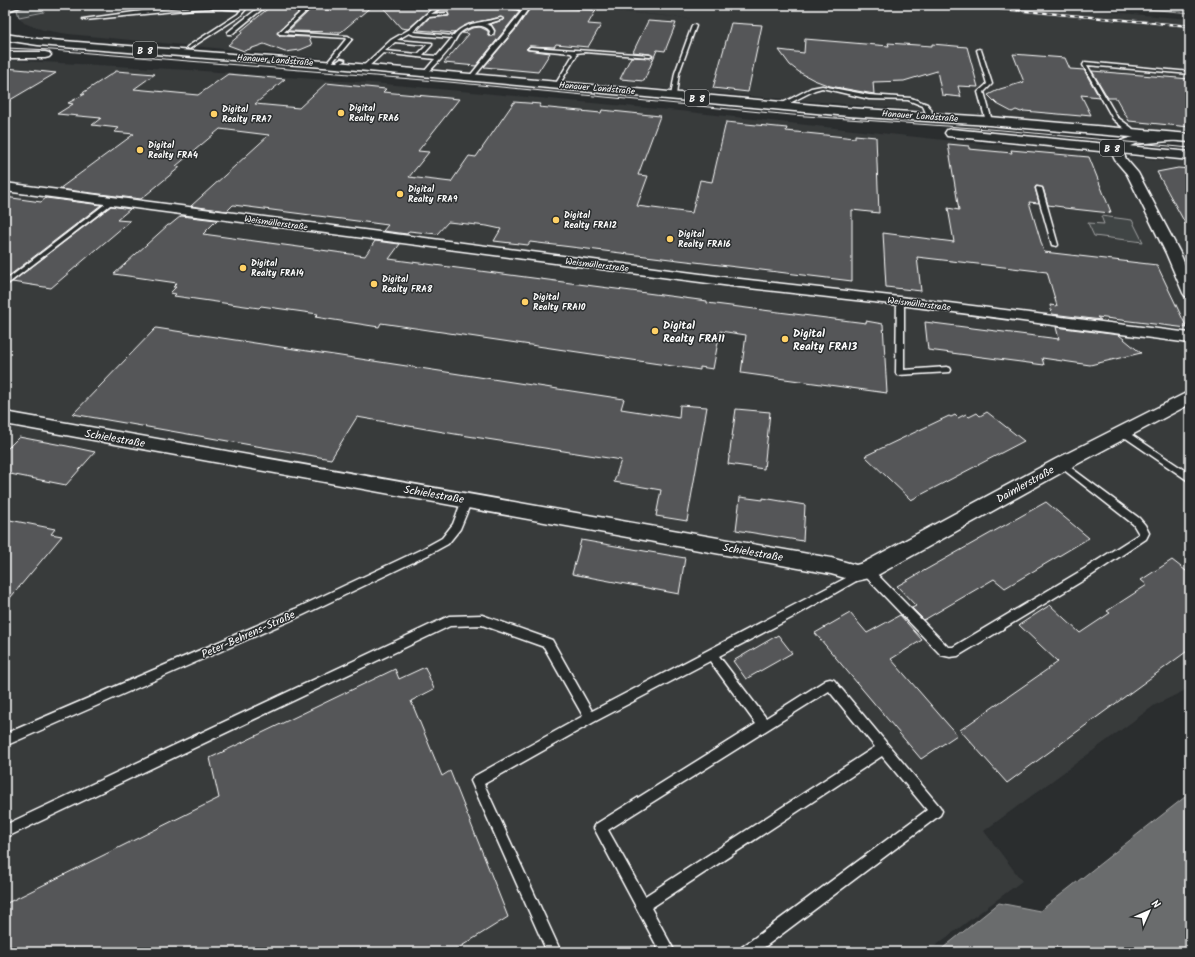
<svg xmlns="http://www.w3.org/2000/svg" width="1195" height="957" viewBox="0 0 1195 957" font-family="Kalam,sans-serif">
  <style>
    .built { fill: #373a3b }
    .green { fill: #414445; stroke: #a0a2a2 }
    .water { fill: #6a6c6d; stroke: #a6a7a7 }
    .building { fill: #555758; stroke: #fff }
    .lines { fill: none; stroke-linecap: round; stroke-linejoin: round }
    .lane-casing { stroke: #fff; stroke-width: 3 }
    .street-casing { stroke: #fff; stroke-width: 3 }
    .primary-casing { stroke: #fff; stroke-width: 3 }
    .highway-casing { stroke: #fff; stroke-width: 3 }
    .lane { fill: #2a2d2e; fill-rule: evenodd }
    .street { fill: #2a2d2e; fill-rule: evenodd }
    .primary { fill: #2a2d2e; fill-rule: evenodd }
    .highway { fill: #2a2d2e; fill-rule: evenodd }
    .tram { stroke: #fff; stroke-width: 1 }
    .rail-casing { stroke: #fff; stroke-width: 2.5 }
    .rail { stroke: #2a2d2e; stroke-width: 1.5; stroke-dasharray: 4.5; stroke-linecap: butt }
    .poi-dot { fill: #ffd166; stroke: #2a2d2e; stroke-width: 1.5 }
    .labels { text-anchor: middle; stroke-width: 3; stroke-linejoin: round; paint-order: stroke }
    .far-street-label { font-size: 9px; fill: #fff; stroke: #2a2d2e }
    .far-poi-label { font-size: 9px; font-weight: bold; fill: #fff; stroke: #2a2d2e; text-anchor: start }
    .shield { fill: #2a2d2e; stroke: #bfc0c0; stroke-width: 1 }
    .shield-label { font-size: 10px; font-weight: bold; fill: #fff }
    .poi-label { font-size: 11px; font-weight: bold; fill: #fff; stroke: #2a2d2e; text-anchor: start }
    .street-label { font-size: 11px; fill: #fff; stroke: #2a2d2e }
  </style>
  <rect width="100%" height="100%" fill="#2a2d2e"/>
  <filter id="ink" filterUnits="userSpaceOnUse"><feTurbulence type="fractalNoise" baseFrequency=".025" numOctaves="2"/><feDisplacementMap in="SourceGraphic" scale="8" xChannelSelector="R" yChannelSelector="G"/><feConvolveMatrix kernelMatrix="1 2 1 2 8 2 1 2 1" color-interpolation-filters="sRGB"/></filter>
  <g filter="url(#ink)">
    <g class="built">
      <path d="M42,5H554L694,19L564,5H1029L1190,19V133L485,74L68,34L43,30L29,25L24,23L19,17L43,13Z"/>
      <path d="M5,60L190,70L385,84L680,111L972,143L1041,147L1161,160H1190V688L1155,705L984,831L1022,881L927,952H5Z"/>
    </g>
    <g class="green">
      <path d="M29,5H42L44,12L19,17L17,10Z"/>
      <path d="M1105,5H1190V13Z"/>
      <path d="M1101,216L1132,220L1143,242L1094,236L1088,223L1104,224Z"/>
    </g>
    <path class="water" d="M1190,793V952H938L999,903L1040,911Z"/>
    <g class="building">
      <path d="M373,5L341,32L288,31L311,9L331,10L335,6Z"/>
      <path d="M381,5H435L408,29L401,28Z"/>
      <path d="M518,5L596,10L588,24L601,25L588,47L556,44L554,47L529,46L526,49L528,50L550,53L538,72L484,67L516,29L529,10L528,8Z"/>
      <path d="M271,6L303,8L277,33L280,36L309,37L312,45L300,50L285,52L264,44L244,51L228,45L242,33L241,31Z"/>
      <path d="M441,8H510L520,11L476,66L444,63L469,34L462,33L472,28L480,27L488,31V36H493L495,30L491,24L503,20L504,19L501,17L468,24L454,33L418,30L429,18L449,16L447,12H436Z"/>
      <path d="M648,21L676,23L665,51L657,50L644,81L620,79L631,57L650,58L653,57L650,54L633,52Z"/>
      <path d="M731,23L762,25L748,92L713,88Z"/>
      <path d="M805,39L889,46L888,43L932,46V44L967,47L978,87L958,86L961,97L942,95L937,71L904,81L873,82L874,94L830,86L814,80L799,72L790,65L779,50L804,53Z"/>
      <path d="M1013,54L1065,58L1070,69L1084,70L1099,97L1081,95L1091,115L1081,114V116L1024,111L1021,112L1016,110L1012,112L997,104L988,95L1000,89L1024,82Z"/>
      <path d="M5,68L28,70L56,73L5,103Z"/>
      <path d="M116,71L155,74L134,89L198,95L228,74L285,79L255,104L299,108L326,83L386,89L383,92L459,99L418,151L429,152L409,177L451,182L469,156L476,157L514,102L541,104L539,107L601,113L602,110L660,116L638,175L648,176L637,206L692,213L700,180L712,182L726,122L787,128L786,131L855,138V135L876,137L879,213L852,210V281L530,242L528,245L494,241L501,229L487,226L448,222L437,234L409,231L407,234L383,231L388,225L233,205L227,211L191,206L269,135L220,129L176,166L180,167L141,199L59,189L134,134L114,132L119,128L92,125L101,118L57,114L73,104L68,103L85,94H81Z"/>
      <path d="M1092,71L1190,79V127L1129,121L1116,98H1108Z"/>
      <path d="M948,144L969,146V149L1012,153L1011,150L1089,157L1111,212L1109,211L1110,213L1064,208L1063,207L1048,205L1043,188L1036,186L1035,188L1039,203L1029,202L1044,252L1157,265L1187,328L1097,317L1101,320L1052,314L1050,305L1057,306L1047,272L917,257L921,291L886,287L883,233L954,242L948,208L959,210Z"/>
      <path d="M1178,168L1190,169V232L1157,172Z"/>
      <path d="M5,197L41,202L46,198L101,205L5,279Z"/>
      <path d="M111,206L130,209L117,220L130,221L51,288L12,282Z"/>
      <path d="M181,216L217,220L203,234L365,256L375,241L400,244L389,259L707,301V303L866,323V321L883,324L887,393L741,373L746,335L720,331L713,369L700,367V370L381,323L379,327L315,317L318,314L261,306L259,308L174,296L176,294L170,293L176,287H173L177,283L114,274L168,225H170Z"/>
      <path d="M925,322L1059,339L1056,327L1119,335L1141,353L1090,365L1042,358L1044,365L928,350Z"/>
      <path d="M156,328L624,399L621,409L679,418L680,405L707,407L687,521L656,516L661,490L614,482L621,460L455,434L357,417L331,459L73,414Z"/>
      <path d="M736,409L770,412L764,469L728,464Z"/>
      <path d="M987,412L1024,441L911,500L865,456L949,416L951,417L955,415L958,418L966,414L969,417L977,413L980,416Z"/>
      <path d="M19,437L67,446L95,452L66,485L5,473V451Z"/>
      <path d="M740,497L763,500V498L805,505L803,541L736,530Z"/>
      <path d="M1046,502L1089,538L1005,588L994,579L924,620L912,608L916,606L897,586Z"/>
      <path d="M5,519L55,529L51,534L62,536L5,604Z"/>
      <path d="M581,540L685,558L679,594L572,574Z"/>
      <path d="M1172,560L1190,574V649L1007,783L960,730L1058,662L1019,625L1050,605L1080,633L1110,613L1107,611L1147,585L1141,580Z"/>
      <path d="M850,613L867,633L900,615L922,640L891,659L957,735L921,759L815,633Z"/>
      <path d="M778,635L792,653L746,679L733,661Z"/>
      <path d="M425,667L434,689L411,701L442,776L450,771L508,917L452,952H5V904L219,798L210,758L395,669L399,679Z"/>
    </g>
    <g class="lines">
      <defs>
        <g id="lane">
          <path d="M216,5H234L246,9L240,16L189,49L187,47L238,14L241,10L216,8L194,9L85,20L83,19L142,11Z"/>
          <path d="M262,5H267L232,34H228V32Z"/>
          <path d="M297,5H313L284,32L348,36L352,39L330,65L326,64L347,38L280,34L278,33L307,6Z"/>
          <path d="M439,5H511L528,9L515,28L473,78L469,77L523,10L510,7H441L431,14L447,13L448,15L428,17L413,32L453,36C464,21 485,23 501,18L503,19L486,24L491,26L494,31L493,35H489L490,31C483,22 469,26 461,32C457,35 456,39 454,42C447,54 436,64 427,74L423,73L435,59L383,53L366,69H362V67L391,40L410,29L434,7ZM409,33L414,35L452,38L437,56L423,55L432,45V43L397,40ZM395,42L427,45L418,54L385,51Z"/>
          <path d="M694,25L696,26L679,73L676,95L671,96L675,73L692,26Z"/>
          <path d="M530,47C570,50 610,52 650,55L652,56L650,57L585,52L576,53L577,55L559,85L557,86L555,85L573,55L571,53L528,49Z"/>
          <path d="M979,49L981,50L992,84L984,92L992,121L989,123L986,121L978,92L987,84L977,50Z"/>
          <path d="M341,59L345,60L338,66H334V64Z"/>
          <path d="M1085,62L1190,72V74L1087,65L1117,117L1132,128L1135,133L1132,135L1113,119L1083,65Z"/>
          <path d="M822,86L869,95L911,98L927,104L931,109L933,117L928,118L923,106L908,100L869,99L822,88L815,90L784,106L779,105L811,88Z"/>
          <path d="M1037,187L1042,188L1058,245L1057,246L1052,245L1036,188Z"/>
          <path d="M109,201L114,202L5,286V281Z"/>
          <path d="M897,299H903L904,301V370L947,367L950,368L951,370L950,372L897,375L896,373Z"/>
          <path d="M1123,429L1190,474V482L1120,434L1119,432Z"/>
          <path d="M1062,461L1139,518L1145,525L1149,533L1146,539L1092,575L958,656L950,657L941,655L865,576L795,616L719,656L766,718L826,680L830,679L834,680L940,807L942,811L940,815L758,952H740L742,947L927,810L882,756L651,908L675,952H660L594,828L596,824L756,724L710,661L594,722L484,784L561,952H547L471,781L473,777L583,716L544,647L482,625L450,626L5,838V825L449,616L482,615L552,640L592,711L867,567L871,568L948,647H953L1084,569L1139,534L1133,524L1059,466L1058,464ZM829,691L875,747L645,896L608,830Z"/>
          <path d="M467,496L470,497L472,500L460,529L448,544L428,555L303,615L5,746V734L295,609L422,549L442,538L453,524L462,500L464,497Z"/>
        </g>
        <g id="street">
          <path d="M1176,135L1181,138L1180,140L1136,144L1122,150L1126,159L1138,173L1180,253L1190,277V297L1185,296L1183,293L1166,253L1127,174L1115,160L1110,149C1122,133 1158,135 1176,135Z"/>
          <path d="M5,183L731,278L900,297L1190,333V343L900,305L731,286L5,191Z"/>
          <path d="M1190,391V404L1068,469L874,577L856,581L831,574L5,424V412L831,558L856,565L863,563L1056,459Z"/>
        </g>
        <g id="primary">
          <path d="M5,34L38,39L336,62L848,108L989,117L1190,134V142L989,125L848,116L336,68L38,45L5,40Z"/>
          <path d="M5,52H45L49,53L51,55L49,57L45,58H5Z"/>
          <path d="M952,129L1190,152V160L947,136L945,133L947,130Z"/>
        </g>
        <path id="highway" d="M5,5H20L19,7L5,12Z"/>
      </defs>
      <use href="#lane" class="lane-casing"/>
      <use href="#street" class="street-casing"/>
      <use href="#primary" class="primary-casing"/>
      <use href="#highway" class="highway-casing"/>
      <use href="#lane" class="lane"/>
      <use href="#street" class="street"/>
      <use href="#primary" class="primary"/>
      <use href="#highway" class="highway"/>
      <path class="tram" d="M5,48L52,50L449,82L792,115L1002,130L1190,148"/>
      <defs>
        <path id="rail" d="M958,5L1190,26"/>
      </defs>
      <use href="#rail" class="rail-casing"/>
      <use href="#rail" class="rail"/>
    </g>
  </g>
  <g class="poi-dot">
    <circle cx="341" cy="113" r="4"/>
    <circle cx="214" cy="114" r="4"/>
    <circle cx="140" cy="150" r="4"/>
    <circle cx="400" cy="194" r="4"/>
    <circle cx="556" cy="220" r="4"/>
    <circle cx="670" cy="239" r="4"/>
    <circle cx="243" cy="268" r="4"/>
    <circle cx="374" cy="284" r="4"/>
    <circle cx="525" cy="302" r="4"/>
    <circle cx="655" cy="331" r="4"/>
    <circle cx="785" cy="339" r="4"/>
  </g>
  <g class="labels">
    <g class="far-street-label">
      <text transform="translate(275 60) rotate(4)" y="3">Hanauer Landstraße</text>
      <text transform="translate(597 88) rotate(5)" y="3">Hanauer Landstraße</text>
      <text transform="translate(920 116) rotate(4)" y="3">Hanauer Landstraße</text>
      <text transform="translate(276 223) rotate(8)" y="3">Weismüllerstraße</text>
      <text transform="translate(597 265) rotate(7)" y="3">Weismüllerstraße</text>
      <text transform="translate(919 304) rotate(7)" y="3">Weismüllerstraße</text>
    </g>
    <g class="far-poi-label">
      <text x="349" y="111">Digital<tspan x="349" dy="10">Realty FRA6</tspan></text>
      <text x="222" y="112">Digital<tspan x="222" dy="10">Realty FRA7</tspan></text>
      <text x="148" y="148">Digital<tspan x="148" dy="10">Realty FRA4</tspan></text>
      <text x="408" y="192">Digital<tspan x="408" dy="10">Realty FRA9</tspan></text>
      <text x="564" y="218">Digital<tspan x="564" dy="10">Realty FRA12</tspan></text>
      <text x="678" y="237">Digital<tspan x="678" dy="10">Realty FRA16</tspan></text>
      <text x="251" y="266">Digital<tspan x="251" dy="10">Realty FRA14</tspan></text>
      <text x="382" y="282">Digital<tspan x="382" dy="10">Realty FRA8</tspan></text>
      <text x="533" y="300">Digital<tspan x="533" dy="10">Realty FRA10</tspan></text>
    </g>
    <g class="shield">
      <rect x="133" y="42" width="24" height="16" rx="3"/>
      <rect x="685" y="90" width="24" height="16" rx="3"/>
      <rect x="1100" y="140" width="24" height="16" rx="3"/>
    </g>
    <g class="shield-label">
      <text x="145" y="54">B 8</text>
      <text x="697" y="102">B 8</text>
      <text x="1112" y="152">B 8</text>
    </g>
    <g class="poi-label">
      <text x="663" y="329">Digital<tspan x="663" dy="13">Realty FRA11</tspan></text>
      <text x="793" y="337">Digital<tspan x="793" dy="13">Realty FRA13</tspan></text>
    </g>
    <g class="street-label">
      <text transform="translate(115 438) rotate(10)" y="4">Schielestraße</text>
      <text transform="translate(1025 484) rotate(-29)" y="4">Daimlerstraße</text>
      <text transform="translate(434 494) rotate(10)" y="4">Schielestraße</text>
      <text transform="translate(753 552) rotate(10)" y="4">Schielestraße</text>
      <text transform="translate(248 634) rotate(-24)" y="4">Peter-Behrens-Straße</text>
    </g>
  </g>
  <rect width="1195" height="957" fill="none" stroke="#2a2d2e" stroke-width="20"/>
  <rect x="10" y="10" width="1175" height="937" fill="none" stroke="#fff" stroke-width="1.5" filter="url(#ink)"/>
  <g transform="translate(1149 911) rotate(45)" stroke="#2a2d2e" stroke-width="3" paint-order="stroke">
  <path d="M0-3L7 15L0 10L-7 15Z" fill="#ffffff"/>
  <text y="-6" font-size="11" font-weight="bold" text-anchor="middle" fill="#ffffff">N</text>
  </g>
</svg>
